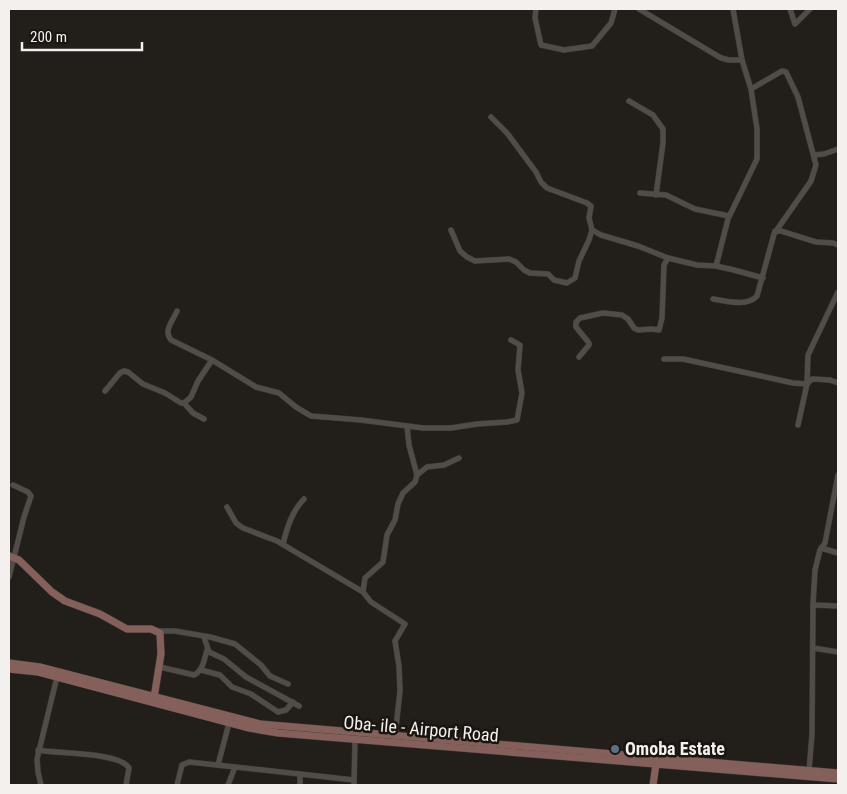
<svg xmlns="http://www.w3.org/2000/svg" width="847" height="794" viewBox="0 0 847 794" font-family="'Roboto Condensed',sans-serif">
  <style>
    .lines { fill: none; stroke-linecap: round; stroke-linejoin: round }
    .street-casing { stroke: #3f3b38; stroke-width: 6 }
    .secondary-casing { stroke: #3f3b38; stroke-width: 8 }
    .street { stroke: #514c47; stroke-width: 5 }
    .secondary { stroke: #85605b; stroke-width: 7 }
    .service-dot { fill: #5c6f8a; stroke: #191511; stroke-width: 2 }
    .labels { text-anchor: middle; stroke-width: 5; stroke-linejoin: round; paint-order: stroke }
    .street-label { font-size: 18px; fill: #f3f0ed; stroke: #191511 }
    .poi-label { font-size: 18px; font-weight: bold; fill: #f3f0ed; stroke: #191511; text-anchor: start }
  </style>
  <rect width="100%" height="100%" fill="#221e1a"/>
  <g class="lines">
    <defs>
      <g id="street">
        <path d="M536,9L535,18L541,45L564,50L592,46L611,23L615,9"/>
        <path d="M639,9L721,58L729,60H742"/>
        <path d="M790,9L795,24L810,9"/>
        <path d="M629,101L653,115L663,129V143L656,195"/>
        <path d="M491,117L507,133L536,172L541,182L547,188L587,203L591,206L589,218L592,230L601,235L638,246L668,258L697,265L716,266L734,270L763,278"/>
        <path d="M814,155L824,154L838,149"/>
        <path d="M640,193L666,195L695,209L729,216"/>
        <path d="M451,230L460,251L467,257L475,261L509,259L516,262L524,270L530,273L548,274L554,280L567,283L575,278L579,261L589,240L592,230"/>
        <path d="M775,231H781L816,242L833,243L838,245"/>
        <path d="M716,266L728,219L757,159V129L751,89L742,60L733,9"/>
        <path d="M713,299C727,301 747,307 757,296L774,234L811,181L816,165L798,97L786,72L782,71L751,89"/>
        <path d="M177,311C173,321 163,330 171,340L212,360L256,387L279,393L296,407L311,416L361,420L423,428H451L477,424L507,422L517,420L522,393L518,370L520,345L511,340"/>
        <path d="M579,357L589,345V343L576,327V322L580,318L603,313L622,315L628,319L634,328L638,330L652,329L659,330L662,318L664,265L668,258"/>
        <path d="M664,359H683L793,383L807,384L812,379L830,380L838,383"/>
        <path d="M105,391L120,373L124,371L128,372L143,384L165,393L181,403H184L191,397L198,381L212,360"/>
        <path d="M184,403L193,413L204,419"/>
        <path d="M798,425L807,384L808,355L838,292"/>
        <path d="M407,426L409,445L417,475"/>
        <path d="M227,507L236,523L243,528L277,541L363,592L371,602L405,624L395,641L399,666L400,691L395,737"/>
        <path d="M283,544C287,528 292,511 304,499"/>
        <path d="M821,548L838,553"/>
        <path d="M9,577L24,517L31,496L28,492L13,485"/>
        <path d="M363,592L365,578L383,562L387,535L395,520L398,504L403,493L415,482L417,475L427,467L444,465L459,458"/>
        <path d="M813,605L838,606"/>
        <path d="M157,631H175L210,637L235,644L261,665L270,676L288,684"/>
        <path d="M204,637L209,652L224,659L246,677L299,706"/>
        <path d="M813,648L838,652"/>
        <path d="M160,667L194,675C203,671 204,660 207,650"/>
        <path d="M201,670L220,675L232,687L251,694L278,712L286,710L293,702"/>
        <path d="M38,750C57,754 120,752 129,768L126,785"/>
        <path d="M218,765L229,723"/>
        <path d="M809,771L812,734L813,605L815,570L820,550L825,543L838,475"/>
        <path d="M300,774V785"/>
        <path d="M41,785L38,772L37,759L57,677"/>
        <path d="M177,785L182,765L189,762L354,780"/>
        <path d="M228,785L235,767"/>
        <path d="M354,785L355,739"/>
      </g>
      <g id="secondary">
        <path d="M9,556L19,560L52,592L65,601L100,614L127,629H151L160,633L161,654L154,698"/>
        <path d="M9,663L40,667L260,724L838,773"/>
        <path d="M9,669L38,672L249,728L278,733L838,779"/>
        <path d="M653,785L656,764"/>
      </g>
    </defs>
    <use href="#street" class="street-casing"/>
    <use href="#secondary" class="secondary-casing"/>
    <use href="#street" class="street"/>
    <use href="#secondary" class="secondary"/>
  </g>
  <circle class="service-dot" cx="615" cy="749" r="5"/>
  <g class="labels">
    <g class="street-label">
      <text transform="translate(421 729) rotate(5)" y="6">Oba- ile - Airport Road</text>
    </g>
    <g class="poi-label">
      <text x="625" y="755">Omoba Estate</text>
    </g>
  </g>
  <rect width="847" height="794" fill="none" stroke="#f3f0ed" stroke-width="20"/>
  <path d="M22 42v8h120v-8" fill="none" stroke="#f3f0ed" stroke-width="2.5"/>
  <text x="30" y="42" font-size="15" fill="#f3f0ed" stroke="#191511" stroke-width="4" paint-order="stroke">200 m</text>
</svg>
